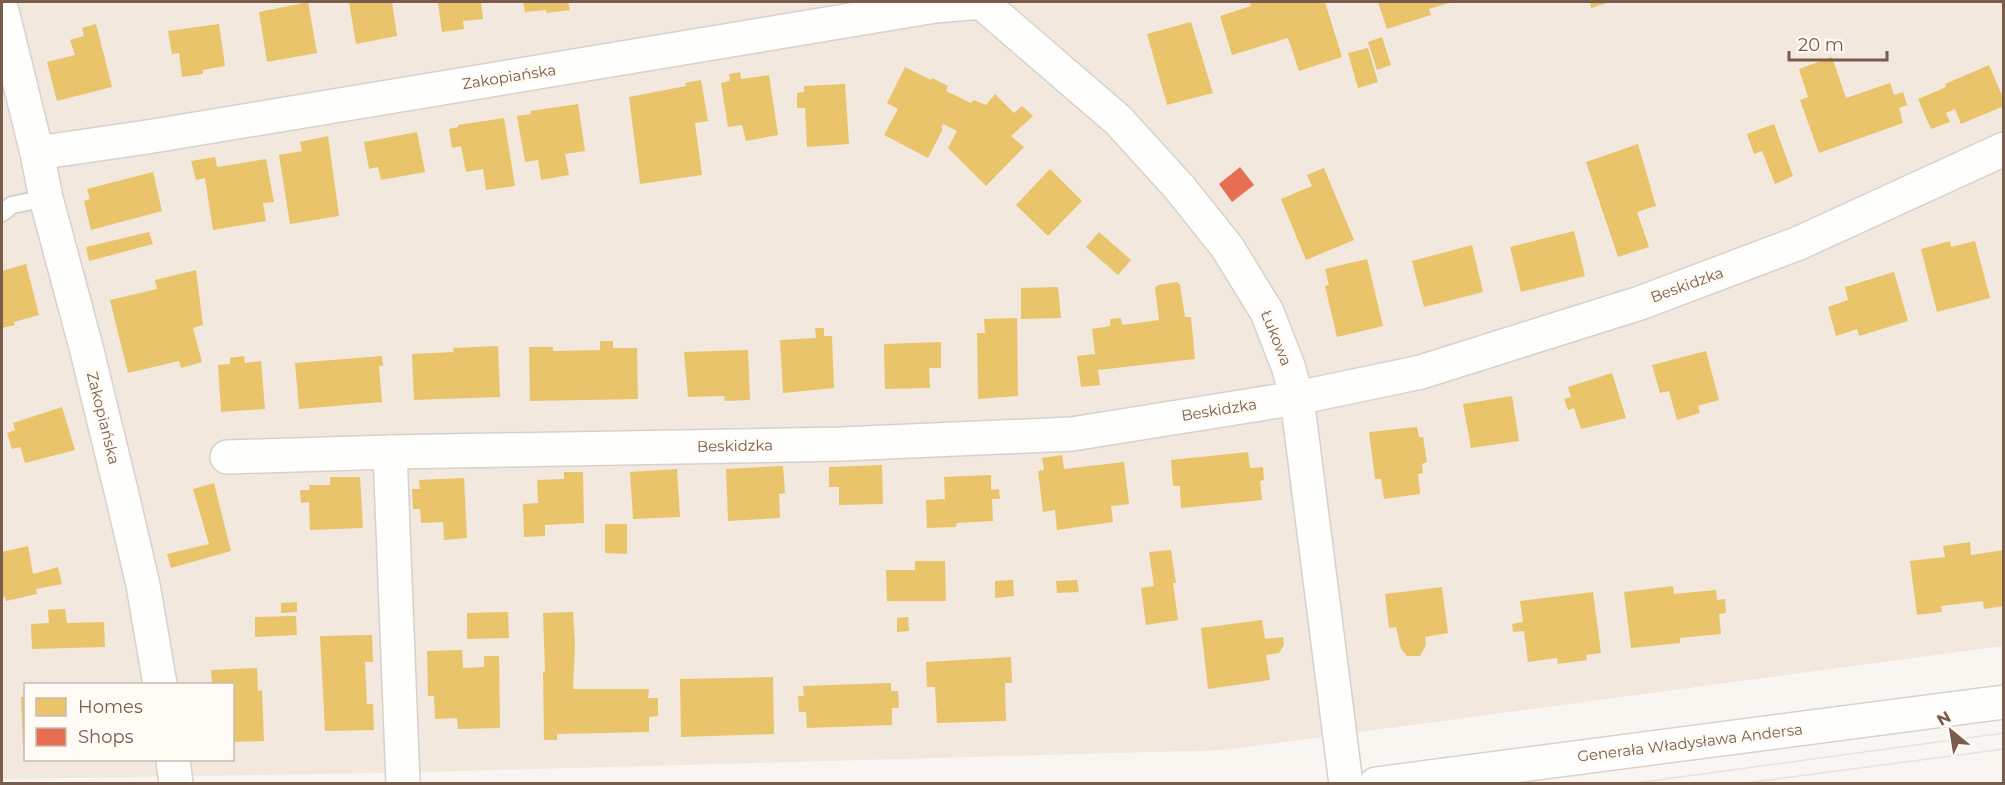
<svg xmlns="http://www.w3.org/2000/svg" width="2005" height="785" viewBox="0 0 2005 785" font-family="Montserrat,sans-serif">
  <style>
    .residential { fill: #f2e8de; fill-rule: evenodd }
    .homes { fill: #e9c46a }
    .shops { fill: #e76f51 }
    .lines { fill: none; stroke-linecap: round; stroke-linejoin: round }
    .service-casing { stroke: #d7d1cb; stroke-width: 20 }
    .minor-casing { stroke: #d7d1cb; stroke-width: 36 }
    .secondary-casing { stroke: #d9d2cb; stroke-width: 36 }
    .service { stroke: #fefefd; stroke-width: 16 }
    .minor { stroke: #fefefd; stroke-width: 33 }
    .secondary { stroke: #fefefd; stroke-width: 33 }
    .tram { stroke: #e6e3e7; stroke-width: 1.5 }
    .labels { text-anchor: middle; stroke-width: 6; stroke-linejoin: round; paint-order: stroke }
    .street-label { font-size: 15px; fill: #7a5c4d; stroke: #fffaf3 }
  </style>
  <rect width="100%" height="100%" fill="#f9f5f0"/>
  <path class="residential" d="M2,2H2003V646L1225,750L387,773L2,779ZM26,684H232V760H26Z"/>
  <g class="homes">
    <path d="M308,2L317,53L267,62L259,12Z"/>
    <path d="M349,2H392L397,36L356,44Z"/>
    <path d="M438,2H481L483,19L463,21L464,29L442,32Z"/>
    <path d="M523,2H568L570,10L546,13V10L525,12Z"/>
    <path d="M1250,2H1325L1342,57L1299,71L1288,38L1232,55L1220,16L1251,6Z"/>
    <path d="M1378,2H1452L1429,9L1431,15L1387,29Z"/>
    <path d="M1590,2H1610L1591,8Z"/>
    <path d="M1191,22L1213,93L1167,105L1147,34Z"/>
    <path d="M96,24L112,87L57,101L47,62L75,55L70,40L84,36L82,28Z"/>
    <path d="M219,24L225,66L203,70V74L182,77L179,53L172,54L168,31Z"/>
    <path d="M1382,37L1391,65L1377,70L1368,42Z"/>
    <path d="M1368,48L1378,82L1358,88L1348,53Z"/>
    <path d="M1832,57L1846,98L1890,83L1894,95L1903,92L1907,105L1899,108L1903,123L1819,153L1800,100L1808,97L1799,69Z"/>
    <path d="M1989,65L2004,100V106L1961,124L1955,109L1946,113L1950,122L1931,129L1918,99L1946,87L1945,84Z"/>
    <path d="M905,67L931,80L932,78L948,86L946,91L971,103L974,100L986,105L995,94L1014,113L1022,106L1033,116L1011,136L1024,147L986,186L948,148L957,131L943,124L941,128L943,129L928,158L884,135L898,109L887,103Z"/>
    <path d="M740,72L741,79L769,75L778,135L746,141L742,125L728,127L721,83L730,81L729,74Z"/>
    <path d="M701,80L708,121L695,123L702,175L640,184L629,97L686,86L685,83Z"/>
    <path d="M845,84L849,144L807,147L805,108H797V93L804,92V86Z"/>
    <path d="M578,104L585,151L565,154L569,175L541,180L538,160L525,162L517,116L531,114L530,111Z"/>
    <path d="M504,118L515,186L486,190L483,169L466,172L461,146L452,148L449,129L458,127V125Z"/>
    <path d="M1774,124L1793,176L1775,184L1762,151L1754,154L1747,134Z"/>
    <path d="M417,132L425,172L381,180L378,167L369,169L364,142Z"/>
    <path d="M328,136L339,216L290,224L279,155L302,151L300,142Z"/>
    <path d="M1638,144L1656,206L1637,212L1649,247L1618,257L1586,162Z"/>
    <path d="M215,157L217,167L266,159L274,202L263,203L266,221L213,230L205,178L196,180L191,161Z"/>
    <path d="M1324,168L1354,240L1306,260L1281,199L1312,186L1307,175Z"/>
    <path d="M1050,169L1082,201L1048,236L1016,205Z"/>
    <path d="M153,172L162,211L91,230L84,201L90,199L87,189Z"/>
    <path d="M1574,231L1585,276L1521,292L1510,247Z"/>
    <path d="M149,232L153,244L89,261L86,247Z"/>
    <path d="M1099,232L1131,260L1118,275L1086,247Z"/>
    <path d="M1950,241L1951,247L1975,241L1990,298L1937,312L1921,249Z"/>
    <path d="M1472,245L1483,292L1424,307L1412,261Z"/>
    <path d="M1367,259L1383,326L1337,337L1325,286L1329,285L1325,269Z"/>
    <path d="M26,264L39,315L14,322L15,325L2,328V271Z"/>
    <path d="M196,270L203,325L193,328L202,362L181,368L179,361L128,373L110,300L157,289L155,280Z"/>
    <path d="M1894,272L1908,321L1859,336L1857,329L1836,336L1828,307L1848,300L1845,287Z"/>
    <path d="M1177,282L1180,285L1185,317H1191L1195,359L1098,370L1100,385L1081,387L1077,356L1095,354L1092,329L1110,326V319L1121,318L1122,325L1159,320L1155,288L1158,285Z"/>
    <path d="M1058,287L1061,318L1021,319V288Z"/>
    <path d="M1017,318L1018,396L978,399L977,333H985L984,319Z"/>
    <path d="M815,328H824V336H832L834,388L783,393L780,340L816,338Z"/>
    <path d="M600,341H613V348H637L638,399L530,401L529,347H553V351L600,350Z"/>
    <path d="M941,342V368H929L930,388L885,389L884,344Z"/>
    <path d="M498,346L500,397L414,400L412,354L454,352L453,348Z"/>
    <path d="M748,350L750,400L725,401L724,396L688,397L684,352Z"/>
    <path d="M1706,351L1719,400L1698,406L1700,413L1677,420L1669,391L1660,393L1652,365Z"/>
    <path d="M244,356L245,363L261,361L265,409L221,412L218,365L230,364V358Z"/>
    <path d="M382,356L383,366H379L382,402L299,409L295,363Z"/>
    <path d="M1612,373L1626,418L1581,429L1574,408L1568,410L1564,399L1571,397L1568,387Z"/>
    <path d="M1512,396L1519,441L1471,448L1463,404Z"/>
    <path d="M62,407L75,450L25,463L20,447L12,449L7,433L15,430L13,423Z"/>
    <path d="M1417,427L1419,437H1423L1427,462L1422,464L1423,473L1418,474L1420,494L1384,499L1381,479H1375L1369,432Z"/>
    <path d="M1248,452L1250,468L1263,467L1264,480L1260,481L1262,500L1181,508L1180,486H1173L1171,460Z"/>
    <path d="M1062,455L1064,469L1124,462L1129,504L1111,506L1113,522L1057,530L1055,510L1043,512L1038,471L1044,470L1042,458Z"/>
    <path d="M882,465L883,504L839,505V487H829V467Z"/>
    <path d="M783,466L785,493L779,494L780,518L728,521L726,469Z"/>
    <path d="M677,469L680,517L633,519L630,472Z"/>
    <path d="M564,472H583L584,523L545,525V536L524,537L523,504L538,503L537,480L564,479Z"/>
    <path d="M991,475V490L999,489L1000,499H992L993,521L957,523L956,527L927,528L926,500L945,499L944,477Z"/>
    <path d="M330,477H360L363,528L310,530L309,502L301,503L300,490H310L309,485H330Z"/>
    <path d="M464,478L467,538L444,540L443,522L421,523L420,509H413L412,489H420L419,480Z"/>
    <path d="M214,483L231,551L171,568L167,554L209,544L193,489Z"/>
    <path d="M605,524H627V554L605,553Z"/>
    <path d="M1970,542L1971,555L2004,550V606L1984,609L1983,601L1941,606L1942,612L1917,615L1910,561L1945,557L1943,546Z"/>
    <path d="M28,546L33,574L58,567L62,584L36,589L37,594L6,601L5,597L2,598V552Z"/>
    <path d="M1171,550L1176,583H1173L1178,620L1146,625L1141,588L1154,586L1149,552Z"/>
    <path d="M915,561H945L946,601H887L886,570H915Z"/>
    <path d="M1013,580L1014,596L995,598V581Z"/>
    <path d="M1077,580L1079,592L1057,593L1056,581Z"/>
    <path d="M1673,586L1674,594L1716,590L1717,600L1725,599L1726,613L1719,614L1721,634L1680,638V643L1631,648L1624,592Z"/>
    <path d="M1442,587L1448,633L1425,637L1426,645L1420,656H1407L1401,649L1396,627L1389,628L1385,594Z"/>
    <path d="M1593,592L1601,653L1586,655L1587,660L1558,664L1557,658L1528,662L1524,631L1513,632L1512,624L1523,622L1520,601Z"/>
    <path d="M297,602V612L281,613V603Z"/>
    <path d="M65,609L67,623L104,622L105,647L32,649L31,624L49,623L48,610Z"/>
    <path d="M508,612L509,638L467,639V613Z"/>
    <path d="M573,612L575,645L573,689H649L648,698H658V716L649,717V732L557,734V740H544L543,672H545L543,613Z"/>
    <path d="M296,616L297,635L255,637V617Z"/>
    <path d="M908,617L909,631L897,632V618Z"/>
    <path d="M1262,620L1265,639L1283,637L1284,645L1279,653L1266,655L1270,680L1208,689L1201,628Z"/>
    <path d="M372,635L373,662H365L367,704H373L374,730L325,731L320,636Z"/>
    <path d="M462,650L463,668L484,667V656H499L500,728L458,729L457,718L435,719L434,696H428L427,651Z"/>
    <path d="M1011,657L1012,683H1005L1006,721L937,723L935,687H927L926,662Z"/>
    <path d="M257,668L258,691L262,690L264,741L232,742V684H212L211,670Z"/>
    <path d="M773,677L774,734L681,737L680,679Z"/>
    <path d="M891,683V691H898L899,708H892V725L807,728L806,712H799L798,696H804L803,686Z"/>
    <path d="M21,697H26V746H23Z"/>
  </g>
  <path class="shops" d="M1240,167L1254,185L1232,202L1219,184Z"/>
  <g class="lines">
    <defs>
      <path id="service" d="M2,213L12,205L46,198"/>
      <g id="minor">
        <path d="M2,11L37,153L46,198L86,347L123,499L143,585L160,684"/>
        <path d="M37,153L147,137L935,6L981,2L1118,120L1179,187L1227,247L1267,312L1288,366L1297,398L1346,784"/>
        <path d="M390,452L403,784"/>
        <path d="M227,457L390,452L842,444L1072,434L1297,398L1421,372L1640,303L1799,243L2004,149"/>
        <path d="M173,760L176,784"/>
      </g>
      <path id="secondary" d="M1376,784L2004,702"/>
    </defs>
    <use href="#service" class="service-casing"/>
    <use href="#minor" class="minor-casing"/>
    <use href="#secondary" class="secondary-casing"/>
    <use href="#service" class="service"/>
    <use href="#minor" class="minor"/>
    <use href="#secondary" class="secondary"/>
    <g class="tram">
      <path d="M1628,784L2004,733"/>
      <path d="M1738,784L2004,749"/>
    </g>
  </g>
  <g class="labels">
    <g class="street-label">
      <text transform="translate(509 77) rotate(-9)" y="5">Zakopiańska</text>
      <text transform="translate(1687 285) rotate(-20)" y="5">Beskidzka</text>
      <text transform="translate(1276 338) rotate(68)" y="5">Łukowa</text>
      <text transform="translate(1219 410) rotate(-9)" y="5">Beskidzka</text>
      <text transform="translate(103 418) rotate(76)" y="5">Zakopiańska</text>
      <text transform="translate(735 446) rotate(-1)" y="5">Beskidzka</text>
      <text transform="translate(1690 743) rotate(-7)" y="5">Generała Władysława Andersa</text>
    </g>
  </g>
  <rect width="2005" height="785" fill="none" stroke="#7a5c4d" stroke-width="6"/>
  <rect x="24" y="683" width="210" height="78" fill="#fffaf3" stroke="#cabbb1" stroke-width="1.5"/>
  <rect x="36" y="698" width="30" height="18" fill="#e9c46a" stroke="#cabbb1" stroke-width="1.5"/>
  <text x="78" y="713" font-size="18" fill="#7a5c4d">Homes</text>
  <rect x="36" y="728" width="30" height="18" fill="#e76f51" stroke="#cabbb1" stroke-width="1.5"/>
  <text x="78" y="743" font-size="18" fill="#7a5c4d">Shops</text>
  <g transform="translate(1951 731) rotate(330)" stroke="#fffaf3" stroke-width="4.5" paint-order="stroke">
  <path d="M0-4.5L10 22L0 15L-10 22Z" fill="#7a5c4d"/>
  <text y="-9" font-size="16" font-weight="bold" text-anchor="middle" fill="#7a5c4d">N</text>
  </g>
  <path d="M1789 51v9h98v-9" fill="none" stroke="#7a5c4d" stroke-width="3"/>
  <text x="1798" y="51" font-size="18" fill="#7a5c4d" stroke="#fffaf3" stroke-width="4.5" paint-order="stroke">20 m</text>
</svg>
